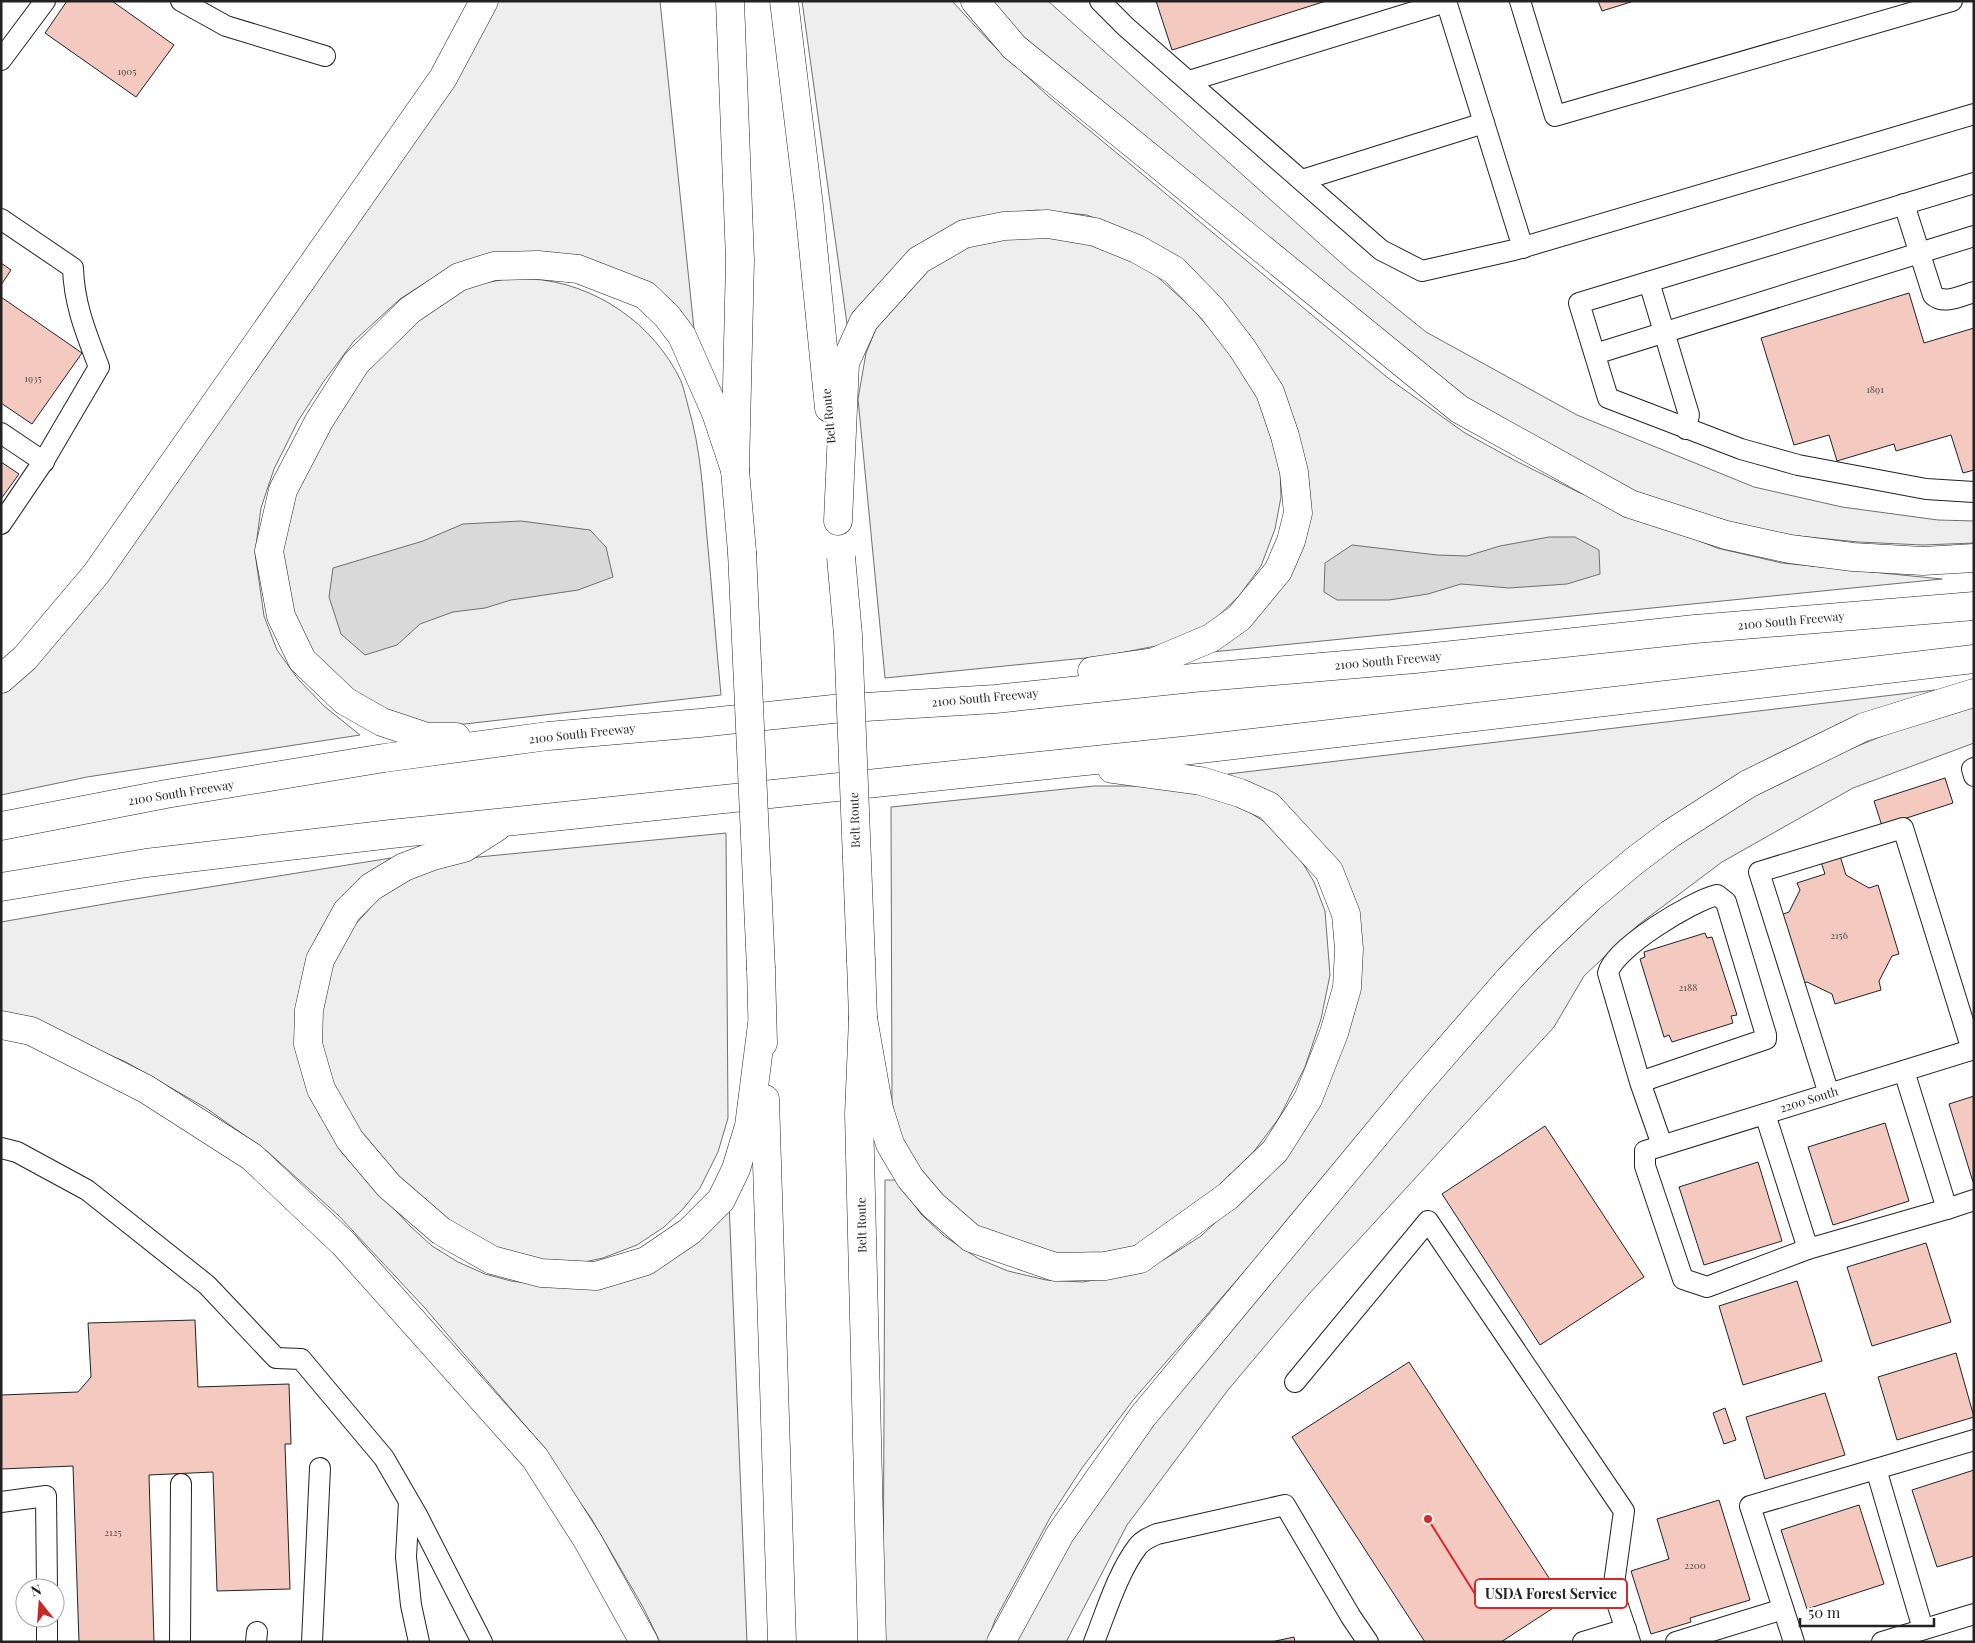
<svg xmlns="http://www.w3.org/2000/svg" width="1975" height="1643" viewBox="0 0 1975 1643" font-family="'Playfair Display',serif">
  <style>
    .green { fill: #eee; stroke: #6f6f6f }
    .water { fill: #d9d9d9; stroke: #6f6f6f }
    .building { fill: #f3c9c0; stroke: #222 }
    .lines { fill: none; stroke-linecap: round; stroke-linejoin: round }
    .minor-casing { stroke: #222; stroke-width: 22 }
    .highway-casing { stroke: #222; stroke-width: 29 }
    .minor { stroke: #fff; stroke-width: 20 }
    .highway { stroke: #fff; stroke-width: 28 }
    .highway-bridge-casing { stroke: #222; stroke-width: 29; stroke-linecap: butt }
    .highway-bridge { stroke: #fff; stroke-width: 28 }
    .labels { text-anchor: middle; stroke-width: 4; stroke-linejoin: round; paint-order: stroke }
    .number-label { font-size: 10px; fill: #564c4a }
    .street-label { font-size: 12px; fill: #222; stroke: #fff }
    .leader { fill: none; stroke: #d62828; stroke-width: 2 }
    .callout-dot { fill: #d62828; stroke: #fff; stroke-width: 2 }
    .callout { fill: #fff; stroke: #d62828; stroke-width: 2 }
    .callout-label { font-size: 14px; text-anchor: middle; font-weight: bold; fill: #222 }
  </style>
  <rect width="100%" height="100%" fill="#fff"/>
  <g class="green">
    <path d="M488,1H660L694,329L586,269L428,281L400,299L354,341L324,381L298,421L274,469L261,508L255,553L264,616L277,650L298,679L324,706L360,735L87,777L1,795V681L48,635Z"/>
    <path d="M802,1H952L989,41L1048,96L1388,378L1465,433L1516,461L1578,492L1717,548L1782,563L1942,579L1202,653L1280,574L1294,432L1138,236L1087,215L1037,210L1001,214L858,322L847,324Z"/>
    <path d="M979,1H1048L1348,269L1426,332L1577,415L1754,487L1842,507L1938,520L1974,521V543L1923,545L1858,542L1788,535L1733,524L1648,499L1461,404Z"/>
    <path d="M994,236L1094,239L1152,272L1192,308L1228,350L1259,400L1280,465L1281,497L1275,529L1261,566L1239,596L1212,622L1176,642L1105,656L885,678L858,399L866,353L878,324L928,266L963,247Z"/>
    <path d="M506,279C514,279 523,278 532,279C595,283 654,324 681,381C684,389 686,398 688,406C701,449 703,493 707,537C712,590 716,643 721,695L438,727L410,722L347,695L292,631L276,534L332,405L423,307L474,285Z"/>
    <path d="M1935,690L1880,710L1677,817L1281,1229L1134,1399L1082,1468L1051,1516L995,1620L987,1642H883L885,1180H897L921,1214L944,1236L979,1259L1008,1271L1046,1280L1083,1282L1132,1273L1165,1259L1201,1236L1246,1194L1332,1054L1348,902L1248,783L1228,774Z"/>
    <path d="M1974,703V743L1853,788L1722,862L1638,925L1584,976L1554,1027L1307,1296L1228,1390L1127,1525L1066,1642H1009L1133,1432L1531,969L1593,909L1718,815L1805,767L1925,719Z"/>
    <path d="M1094,786H1159L1232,801L1271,826L1296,852L1314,882L1325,911L1330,975L1321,1019L1305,1067L1279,1118L1249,1158L1219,1192L1152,1243L1075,1262L996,1244L934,1199L898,1131L892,1102L891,807Z"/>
    <path d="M726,833L728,1118L718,1152L700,1188L683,1209L664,1227L637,1245L603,1258L570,1265L468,1246L384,1169L335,1092L321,1045V1017L324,991L335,960L353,927L381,896L405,878L458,859Z"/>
    <path d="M391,858L356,884L337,904L321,929L307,957L299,1012L372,1185L410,1226L432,1246L458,1262L485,1274L511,1281L543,1285H571L729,1202L747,1642H660L643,1607L591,1518L529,1430L424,1307L339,1216L268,1152L206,1108L126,1062L56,1032L1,1014V922L122,901Z"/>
  </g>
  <g class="water">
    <path d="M521,521L590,530L606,547L613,577L578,590L511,600L485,608L453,612L420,624L397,645L365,655L341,634L329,597L333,568L423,541L463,524Z"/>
    <path d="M1549,537H1575L1599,550L1600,574L1567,584L1509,588L1461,584L1428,594L1389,600H1337L1324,592L1325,563L1352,545L1437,555L1467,556L1500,546Z"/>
  </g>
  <g class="building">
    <path d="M67,1H112L174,45L136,97L45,33Z"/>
    <path d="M1156,1H1326L1172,50Z"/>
    <path d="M1598,1H1634L1602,11Z"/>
    <path d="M1,263L11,270L1,285Z"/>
    <path d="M1909,293L1924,343L1974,328V470L1963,473L1951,435L1896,451L1894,444L1837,461L1829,435L1794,445L1761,338Z"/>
    <path d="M1,297L82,353L32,424L1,403Z"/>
    <path d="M1,462L19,474L1,499Z"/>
    <path d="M1945,778L1953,803L1882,826L1874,801Z"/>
    <path d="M1840,856L1846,875L1869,888L1878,885L1899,954L1892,956L1879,981L1881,990L1835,1004L1832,994L1807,982L1799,984L1778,916L1789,912L1800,890L1797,883L1825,874L1821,862Z"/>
    <path d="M1705,933L1707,938L1712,937L1737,1015L1731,1016L1733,1023L1672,1042L1669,1035L1664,1037L1640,959L1645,957L1644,952Z"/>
    <path d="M1974,1096V1181L1973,1182L1949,1104Z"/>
    <path d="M1885,1123L1909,1201L1833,1225L1808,1147Z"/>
    <path d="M1545,1126L1644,1277L1540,1345L1442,1194Z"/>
    <path d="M1758,1162L1782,1241L1704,1265L1679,1187Z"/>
    <path d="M1926,1243L1951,1322L1872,1346L1847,1267Z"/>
    <path d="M1797,1281L1822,1361L1743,1385L1719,1306Z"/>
    <path d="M195,1320L198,1387L289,1384L291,1444H285L290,1589L217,1591L213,1472L149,1475L154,1642H79L73,1466L1,1469V1395L78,1392L91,1377L88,1323Z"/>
    <path d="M1956,1353L1974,1417L1897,1440L1878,1377Z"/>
    <path d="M1409,1362L1564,1601L1501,1642H1425L1292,1437Z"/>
    <path d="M1825,1393L1845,1455L1765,1479L1746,1417Z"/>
    <path d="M1725,1408L1736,1440L1724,1444L1713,1413Z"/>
    <path d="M1974,1470V1556L1937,1567L1912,1490Z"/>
    <path d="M1719,1500L1750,1600L1690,1618L1691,1622L1651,1634L1631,1571L1669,1559L1657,1519Z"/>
    <path d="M1859,1505L1884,1584L1807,1609L1781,1530Z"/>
    <path d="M1294,1637L1295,1642H1271Z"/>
  </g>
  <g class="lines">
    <defs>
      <g id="minor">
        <path d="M181,1L226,26L325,56"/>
        <path d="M1100,1L1126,27L1381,250L1422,271L1514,250L1974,114"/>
        <path d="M1446,1L1523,248"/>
        <path d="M1520,1L1555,116L1952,1"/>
        <path d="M1,60L45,1"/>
        <path d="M1189,81L1446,2"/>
        <path d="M1302,180L1484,123"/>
        <path d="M1974,183L1579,303L1608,398L1741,449L1798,465L1926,489L1974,492"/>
        <path d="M1904,204L1933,295C1944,305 1961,296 1974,292"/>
        <path d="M1,219L73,268C74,304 86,333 99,367L45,459L1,524"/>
        <path d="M1649,282L1689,415L1686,429"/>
        <path d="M1595,354L1974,236"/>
        <path d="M1,433L44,462"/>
        <path d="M1974,768L1972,769L1974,776"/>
        <path d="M1640,1082L1766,1039V1035L1726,902L1717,895C1692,901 1614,948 1608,973L1640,1082L1662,1145"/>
        <path d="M1829,1094L1759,872L1903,828L1972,1050"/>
        <path d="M1765,1114L1808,1249L1947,1209L1904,1071"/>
        <path d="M1,1148L17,1152L87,1190L207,1285L276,1358L301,1359L384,1458L417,1515L482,1642"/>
        <path d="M1947,1209L1974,1200"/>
        <path d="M1808,1249L1707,1287L1683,1279L1645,1166V1151L1974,1049"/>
        <path d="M1295,1382L1428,1221L1624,1511L1613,1591L1630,1642"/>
        <path d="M1876,1469L1974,1440"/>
        <path d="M1,1502L46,1496L47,1588"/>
        <path d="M409,1502L406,1557L411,1605L419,1642"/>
        <path d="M47,1618V1642"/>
        <path d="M180,1642L181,1484"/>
        <path d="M256,1642L257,1632"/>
        <path d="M312,1642L320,1468"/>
        <path d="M1094,1642C1106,1612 1118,1572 1138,1546C1143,1540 1150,1537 1157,1534L1285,1505L1351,1617L1368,1642"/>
        <path d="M1583,1642L1626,1629"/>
        <path d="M1676,1642L1783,1609"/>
        <path d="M1794,1642L1750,1506L1876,1469L1923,1629"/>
        <path d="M1882,1642L1974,1614"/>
      </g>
      <g id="highway">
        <path d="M730,1L740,260L735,470L742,552"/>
        <path d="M784,1L809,206L829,408"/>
        <path d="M975,1L1014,47L1459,409L1630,504L1726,535L1790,549L1853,557L1923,561L1974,558"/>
        <path d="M838,521L845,363L864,321L919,260L964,234L1004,226L1048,224L1095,232L1137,249L1174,270L1212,309L1242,348L1270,392L1285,436L1294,472L1298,513L1291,541L1278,571L1239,618L1211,638L1154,662L1092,671"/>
        <path d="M1,679L25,658L96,574L443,78L484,1"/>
        <path d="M456,737H427L382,722L345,701L302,660L281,616L269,551L283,490L319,421L356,363L410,310L459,277L494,266L538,265L578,269L645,295L667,316L682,336L716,413L735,470"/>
        <path d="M1,826L166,794L384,758L548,736L700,723L833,709L995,699L1193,678L1415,659L1695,629L1974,606"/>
        <path d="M497,827L464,848L433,856L404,867L371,887L347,911L320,960L309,1010L308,1044L321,1089L350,1140L389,1186L441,1231L492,1260L541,1273L596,1276L646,1261L690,1231L721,1200L736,1169L749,1126L762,1024"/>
        <path d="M1,887L146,863L391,834L1200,749L1974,659"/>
        <path d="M861,961L863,1018L859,1114L872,1642"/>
        <path d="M761,969L763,1043"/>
        <path d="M863,1018L879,1109L890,1144L910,1178L933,1205L971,1238L1055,1267L1105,1266L1140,1259L1228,1196L1275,1151L1308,1099L1334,1033L1347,988L1349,949L1346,914L1329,871L1269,806L1240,793L1201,781L1112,769"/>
        <path d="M1,1025L31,1031L146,1089L252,1157L344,1244L535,1458L588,1541L644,1642"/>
        <path d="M765,1099L782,1642"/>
        <path d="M1001,1642L1060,1534L1143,1416L1417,1085L1510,978L1545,941L1590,898L1633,862L1670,834L1748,784L1864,727L1974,693"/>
      </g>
    </defs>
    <use href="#minor" class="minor-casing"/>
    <use href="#highway" class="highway-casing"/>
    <use href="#minor" class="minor"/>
    <use href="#highway" class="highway"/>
    <defs>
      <g id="highway-bridge">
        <path d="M742,552L761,969"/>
        <path d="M841,557L848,635L861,961"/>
      </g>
    </defs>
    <use href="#highway-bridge" class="highway-bridge-casing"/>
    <use href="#highway-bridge" class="highway-bridge"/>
  </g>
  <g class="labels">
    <g class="number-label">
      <text x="127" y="75">1905</text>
      <text x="33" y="382">1935</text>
      <text x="1875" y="393">1891</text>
      <text x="1839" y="939">2156</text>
      <text x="1688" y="991">2188</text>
      <text x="113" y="1536">2125</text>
      <text x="1695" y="1569">2200</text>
    </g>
    <g class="street-label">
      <text transform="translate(829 416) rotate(-95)" y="4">Belt Route</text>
      <text transform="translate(1791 621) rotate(-5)" y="4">2100 South Freeway</text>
      <text transform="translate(1388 661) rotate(-5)" y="4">2100 South Freeway</text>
      <text transform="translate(985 698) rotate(-5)" y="4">2100 South Freeway</text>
      <text transform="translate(582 734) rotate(-6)" y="4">2100 South Freeway</text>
      <text transform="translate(181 793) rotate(-9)" y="4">2100 South Freeway</text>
      <text transform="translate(855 820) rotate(-92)" y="4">Belt Route</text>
      <text transform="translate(1809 1100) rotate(-17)" y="4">2200 South</text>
      <text transform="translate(862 1225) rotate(-91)" y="4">Belt Route</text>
    </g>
  </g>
  <path class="leader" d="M1428 1519L1475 1594"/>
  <circle class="callout-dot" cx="1428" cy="1519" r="5"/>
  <rect class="callout" x="1475" y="1579" width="152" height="29" rx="5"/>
  <g class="callout-label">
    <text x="1551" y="1599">USDA Forest Service</text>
  </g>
  <rect width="1975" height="1643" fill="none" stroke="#222222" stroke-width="5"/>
  <g transform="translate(40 1603) rotate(343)"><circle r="24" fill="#ffffff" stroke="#a7a7a7"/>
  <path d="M0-4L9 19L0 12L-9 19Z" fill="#c62828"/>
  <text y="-8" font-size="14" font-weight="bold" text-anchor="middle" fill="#222222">N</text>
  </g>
  <path d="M1800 1618v8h134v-8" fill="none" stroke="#222222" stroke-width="2.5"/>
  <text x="1808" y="1618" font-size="15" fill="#222222" stroke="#ffffff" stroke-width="4" paint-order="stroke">50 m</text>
</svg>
